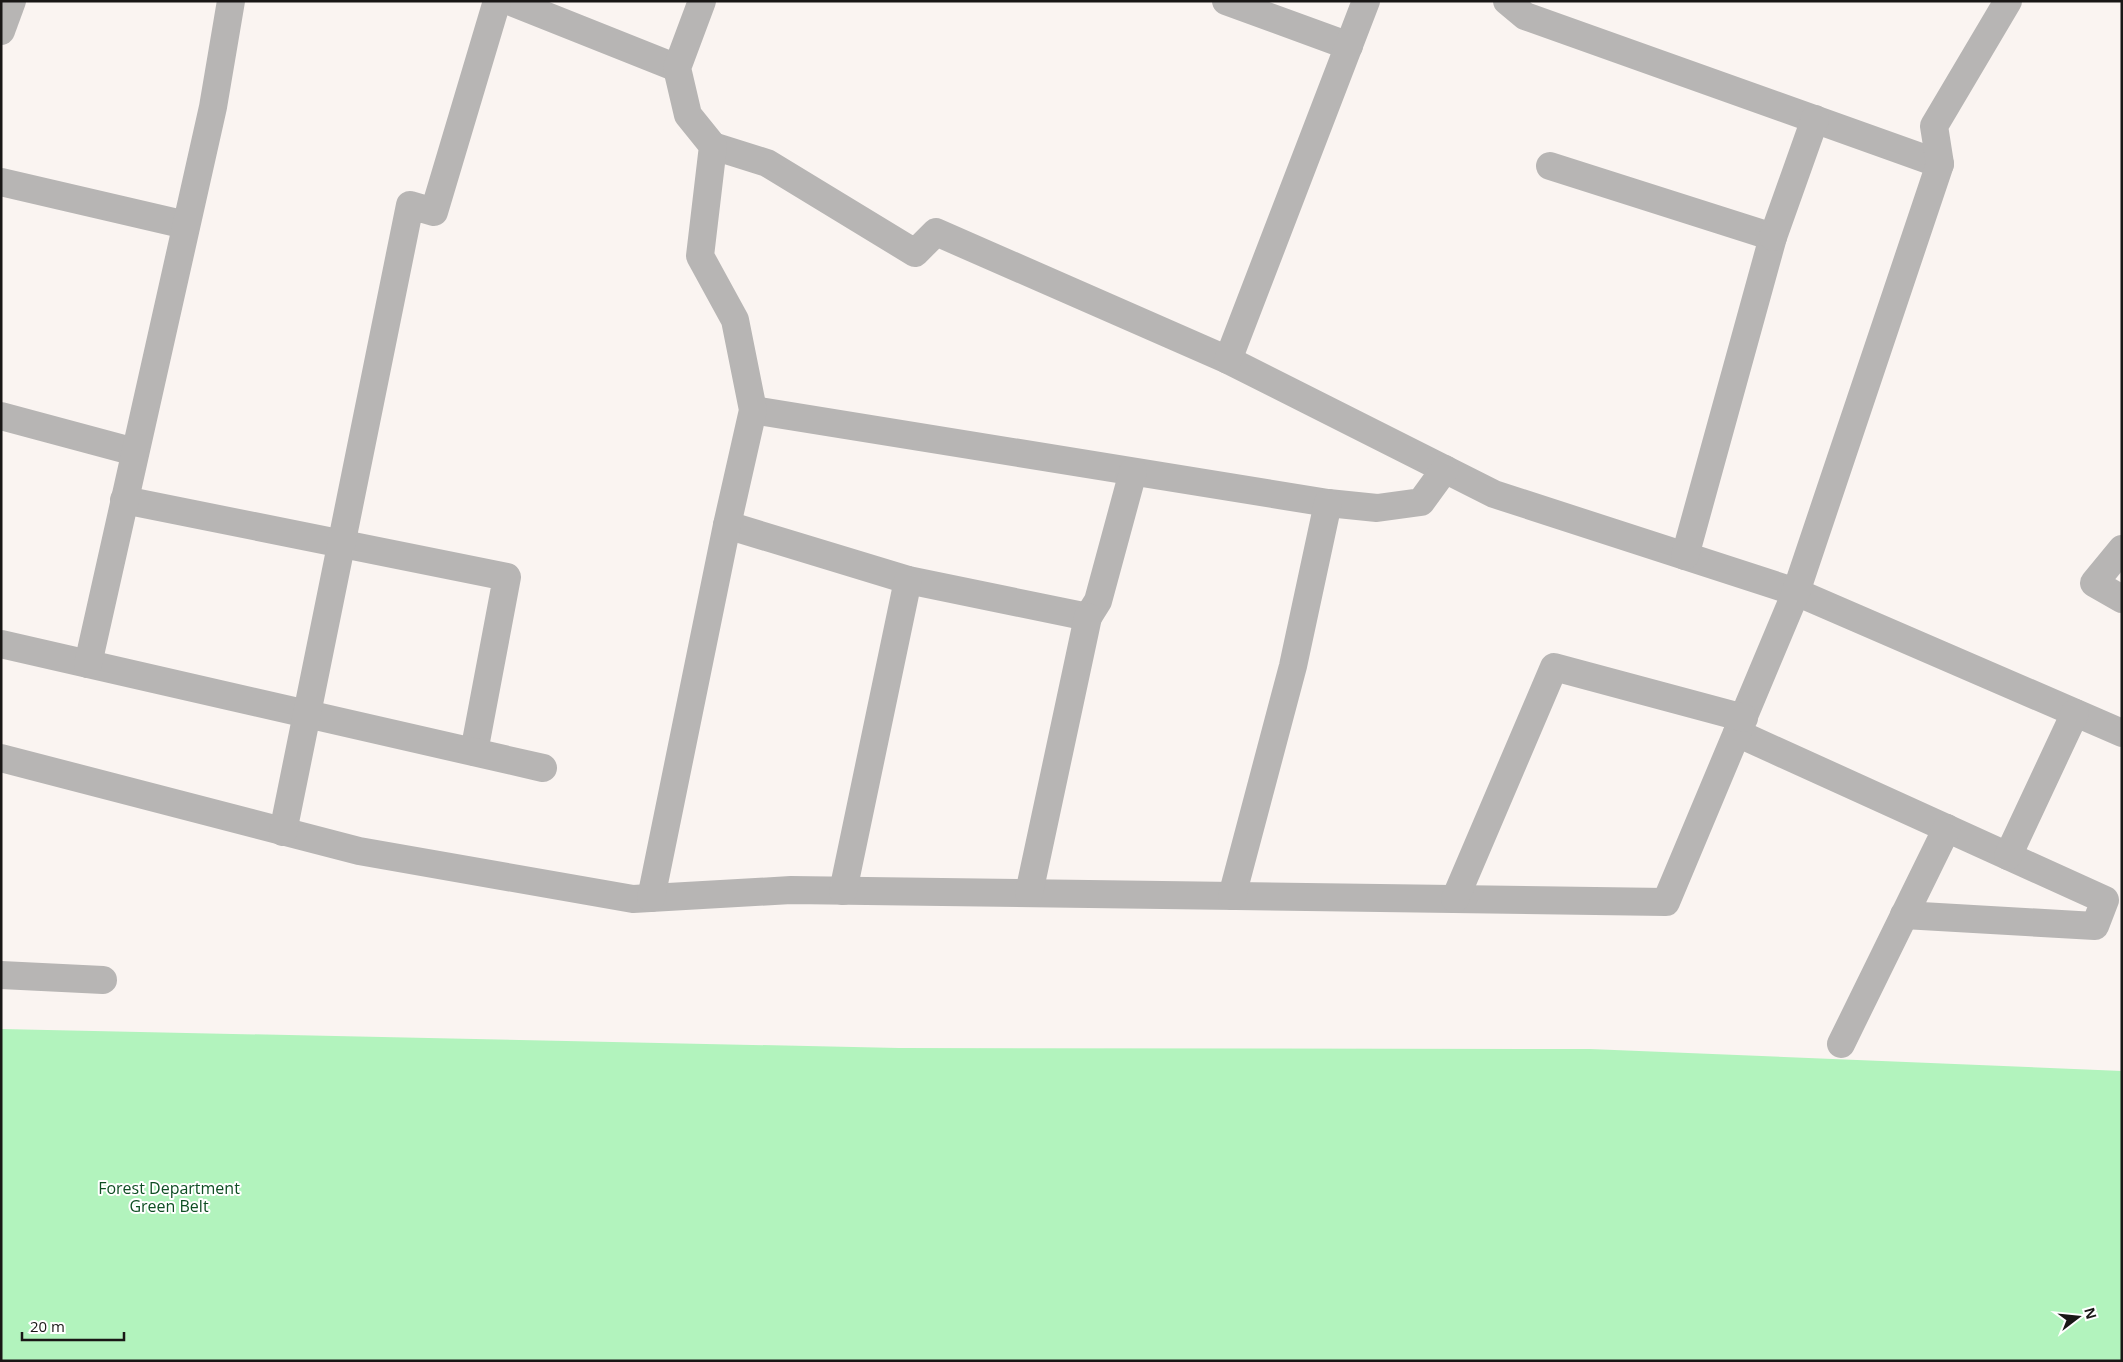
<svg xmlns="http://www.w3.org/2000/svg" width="2123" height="1362" viewBox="0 0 2123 1362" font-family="'Open Sans',sans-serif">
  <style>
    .green { fill: #b2f3bd }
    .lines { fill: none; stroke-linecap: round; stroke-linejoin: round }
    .minor { stroke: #b7b5b4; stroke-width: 28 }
    .labels { text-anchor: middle; stroke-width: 4; stroke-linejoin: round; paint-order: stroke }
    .park-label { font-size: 16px; fill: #0e4e23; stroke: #fff }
  </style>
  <rect width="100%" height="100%" fill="#faf4f1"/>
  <path class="green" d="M1,1029L899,1048L1590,1049L2122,1071V1361H1Z"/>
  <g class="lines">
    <g class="minor">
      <path d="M509,1L677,68"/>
      <path d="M1226,1L1349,46"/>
      <path d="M1507,1L1525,16L1940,164"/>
      <path d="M1,31L12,1"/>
      <path d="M713,146L767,163L915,253L936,232L1228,360L1494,494L1796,592L2122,733"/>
      <path d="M1550,166L1773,237L1685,556"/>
      <path d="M1,182L186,225"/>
      <path d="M1773,237L1815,119"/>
      <path d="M1228,360L1366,1"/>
      <path d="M753,410L1328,503L1377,508L1421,502L1445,469"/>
      <path d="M1,416L135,452"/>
      <path d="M124,500L507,577L474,752"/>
      <path d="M727,525L908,580L1088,617L1098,601L1133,472"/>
      <path d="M2122,549L2094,583L2122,599"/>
      <path d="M1,644L543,768"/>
      <path d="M88,664L213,107L231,1"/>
      <path d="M1737,733L2105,900L2095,926L1904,915"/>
      <path d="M1,758L359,851L633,899L791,890L1666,902L1796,592L1940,164L1934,126L2008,1"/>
      <path d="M283,832L410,205L434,212L497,1"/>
      <path d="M2008,856L2075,713"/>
      <path d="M843,891L908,580"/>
      <path d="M1029,893L1088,617"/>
      <path d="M1232,896L1293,666L1328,503"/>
      <path d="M651,898L727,525L753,410L735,320L700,256L713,146L688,115L677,68L702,1"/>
      <path d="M1455,899L1554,667L1744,718"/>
      <path d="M1,975L103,980"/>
      <path d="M1841,1044L1947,828"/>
    </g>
  </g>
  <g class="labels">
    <g class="park-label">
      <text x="169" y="1194">Forest Department<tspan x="169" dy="18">Green Belt</tspan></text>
    </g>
  </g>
  <rect width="2123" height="1362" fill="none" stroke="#191716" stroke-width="5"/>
  <g transform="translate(2078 1317) rotate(74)" stroke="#ffffff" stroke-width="4" paint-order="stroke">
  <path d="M0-4L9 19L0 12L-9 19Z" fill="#191716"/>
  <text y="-8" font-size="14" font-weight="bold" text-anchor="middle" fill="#191716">N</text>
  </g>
  <path d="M22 1332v8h102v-8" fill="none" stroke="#191716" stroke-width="2.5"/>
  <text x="30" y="1332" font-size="15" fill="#191716" stroke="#ffffff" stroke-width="4" paint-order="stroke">20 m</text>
</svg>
